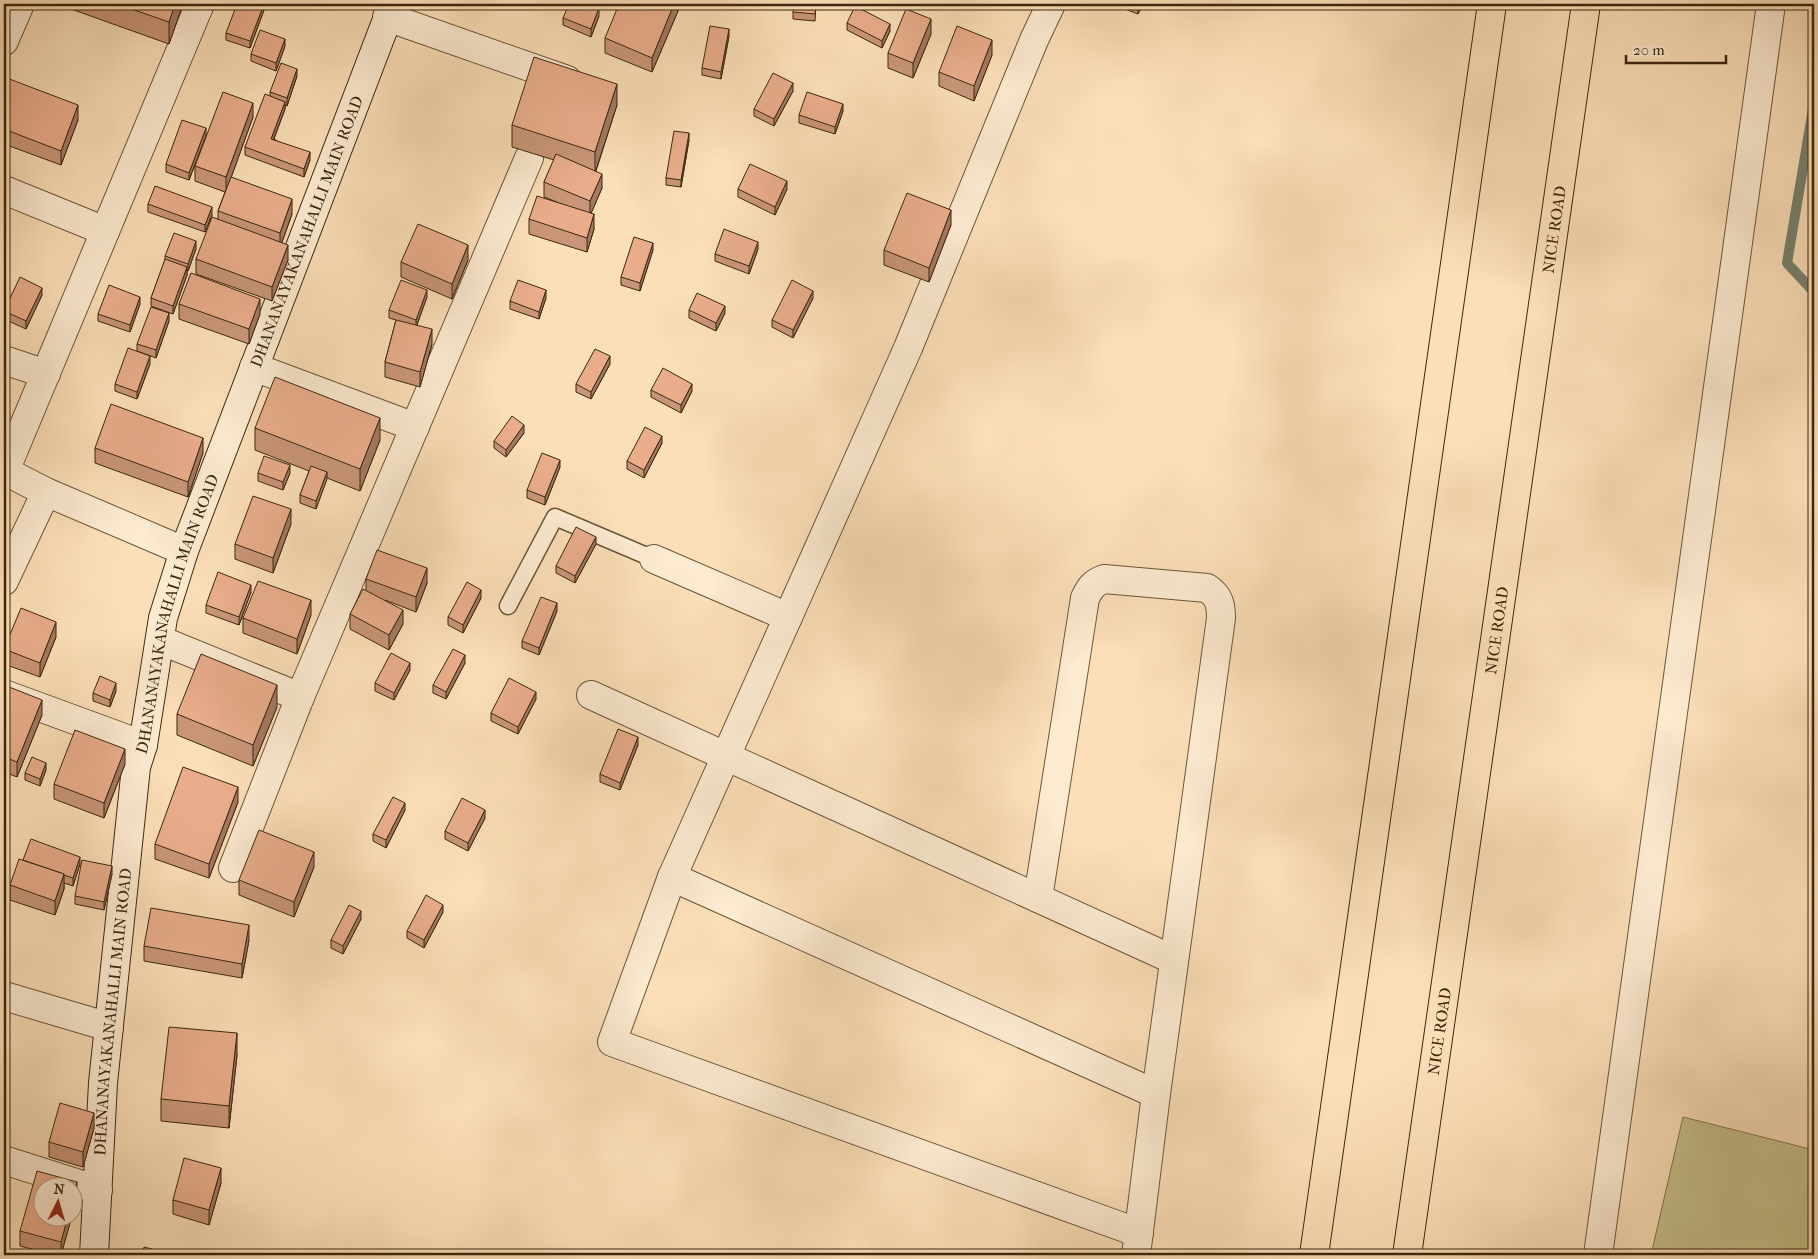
<svg xmlns="http://www.w3.org/2000/svg" width="1818" height="1259" viewBox="0 0 1818 1259" font-family="'IM FELL French Canon',serif">
  <style>
    .green { fill: #c6c08a; stroke: #81744c }
    .lines { fill: none; stroke-linecap: round; stroke-linejoin: round }
    .stream { stroke: #77816e; stroke-width: 10 }
    .lane-casing { stroke: #6c5539; stroke-width: 19 }
    .street-casing { stroke: #6c5539; stroke-width: 30 }
    .secondary-casing { stroke: #3c270f; stroke-width: 30 }
    .highway-casing { stroke: #3c270f; stroke-width: 30 }
    .lane { stroke: #fcead1; stroke-width: 16 }
    .street { stroke: #fcead1; stroke-width: 28 }
    .secondary { stroke: #fcead1; stroke-width: 28 }
    .highway { stroke: #fbdfb8; stroke-width: 28 }
    .wall { fill: #c89578; stroke: #3c270f }
    .shaded-wall { fill: #a37961; stroke: #3c270f }
    .building { fill: #e9ad8b; stroke: #3c270f }
    .labels { text-anchor: middle; stroke-width: 4.5; stroke-linejoin: round; paint-order: stroke }
    .street-label { font-size: 16px; fill: #3c270f; stroke: #fcead1 }
  </style>
  <rect width="100%" height="100%" fill="#fbdfb8"/>
  <filter id="stains"><feTurbulence type="fractalNoise" baseFrequency=".004" numOctaves="4"/><feColorMatrix values="0 0 0 0 .2 0 0 0 0 .09 0 0 0 0 .02 0 0 0 .5 -.17"/></filter>
  <radialGradient id="worn" r=".72"><stop offset=".6" stop-color="#630" stop-opacity="0"/><stop offset="1" stop-color="#630" stop-opacity=".3"/></radialGradient>
  <path class="green" d="M1683,1117L1814,1150V1255H1651Z"/>
  <g class="lines">
    <path class="stream" d="M1814,103L1787,263L1814,292"/>
    <defs>
      <path id="lane" d="M508,606L555,517L654,559"/>
      <g id="street">
        <path d="M1051,4L1034,40L908,348L672,877L612,1042L1139,1233"/>
        <path d="M387,17L567,80"/>
        <path d="M4,41L20,4"/>
        <path d="M4,190L105,231"/>
        <path d="M4,360L46,374"/>
        <path d="M254,367L415,427"/>
        <path d="M184,551L46,492L5,471L200,4"/>
        <path d="M654,559L788,617"/>
        <path d="M4,581L46,492"/>
        <path d="M160,640L300,697"/>
        <path d="M4,694L143,745"/>
        <path d="M591,695L1174,960"/>
        <path d="M233,868L300,697L529,158"/>
        <path d="M672,877L1156,1094"/>
        <path d="M1038,898L1085,598C1090,588 1093,583 1104,579L1207,588C1219,596 1221,604 1221,618L1156,1094L1136,1255"/>
        <path d="M4,996L109,1027"/>
        <path d="M4,1160L98,1190"/>
        <path d="M1598,1255L1771,4"/>
      </g>
      <g id="secondary">
        <path id="s1" d="M94,1255L103,1083L136,767L143,745L163,618L184,551L393,4"/>
      </g>
      <g id="highway">
        <path d="M1314,1255L1492,4"/>
        <path id="s2" d="M1407,1255L1586,4"/>
      </g>
    </defs>
    <use href="#lane" class="lane-casing"/>
    <use href="#street" class="street-casing"/>
    <use href="#secondary" class="secondary-casing"/>
    <use href="#highway" class="highway-casing"/>
    <use href="#lane" class="lane"/>
    <use href="#street" class="street"/>
    <use href="#secondary" class="secondary"/>
    <use href="#highway" class="highway"/>
  </g>
  <g class="wall">
    <path d="M71,4H183L169,44L71,9Z"/>
    <path d="M264,4V10L250,48L226,40V33Z"/>
    <path d="M319,4H338L336,10Z"/>
    <path d="M678,4V11L652,72L605,53V38Z"/>
    <path d="M816,4L815,21L793,19V12Z"/>
    <path d="M1112,4H1143L1138,14Z"/>
    <path d="M599,16L591,37L563,25V18Z"/>
    <path d="M847,23L890,31L882,48L847,30Z"/>
    <path d="M931,34L913,78L888,68V53Z"/>
    <path d="M729,36L721,79L702,75V68Z"/>
    <path d="M285,46L276,71L251,61V54Z"/>
    <path d="M992,55L974,101L939,86V72Z"/>
    <path d="M297,76L287,106L285,105V109L274,139L310,160L304,177L245,155V147L270,96V92Z"/>
    <path d="M4,77L78,120L61,165L4,144Z"/>
    <path d="M793,91L774,126L754,116V109Z"/>
    <path d="M617,105L596,171L602,188L591,213L594,229L587,252L529,234V219L557,202L544,197V182L554,160L512,147V125Z"/>
    <path d="M843,111L835,134L799,123V115Z"/>
    <path d="M253,117L231,177L292,214L282,242L288,260L272,301L196,274V259L218,219V211L225,192L195,181V166Z"/>
    <path d="M206,136L189,180L166,172V164Z"/>
    <path d="M689,140L681,187L666,185V178Z"/>
    <path d="M738,189H787L775,215L738,197Z"/>
    <path d="M148,204L212,215L205,232L148,212Z"/>
    <path d="M951,225L929,282L884,265V250Z"/>
    <path d="M196,249L188,271H187V275L173,314L151,306V298L165,260V256Z"/>
    <path d="M758,249L749,274L715,261V254Z"/>
    <path d="M653,250L640,291L621,285V277Z"/>
    <path d="M468,260L452,299L401,277V262Z"/>
    <path d="M42,295L26,329L4,319V311Z"/>
    <path d="M427,297L417,325L432,344L420,387L385,377V362L396,320L389,318V310Z"/>
    <path d="M546,298L539,319L510,309V301Z"/>
    <path d="M813,298L793,338L772,327V320Z"/>
    <path d="M140,304L130,332L98,321V314Z"/>
    <path d="M179,304L260,314L249,344L179,319Z"/>
    <path d="M689,310L725,313L716,331L689,318Z"/>
    <path d="M169,321L156,358L137,351V344Z"/>
    <path d="M150,364L137,399L115,391V384Z"/>
    <path d="M610,364L591,399L576,392V384Z"/>
    <path d="M651,390L692,391L681,413L651,397Z"/>
    <path d="M255,428L380,440L360,491L327,478L316,509L300,503V495L309,471L255,450Z"/>
    <path d="M524,433L506,457L494,448V441Z"/>
    <path d="M662,443L644,478L627,469V461Z"/>
    <path d="M95,448L203,453L188,497L95,463Z"/>
    <path d="M560,467L545,505L527,498V490Z"/>
    <path d="M258,473H290L283,490L258,481Z"/>
    <path d="M291,524L273,573L235,559V544Z"/>
    <path d="M596,544L575,583L556,573V566Z"/>
    <path d="M366,579L427,583L416,612L385,600L403,624L389,650L350,629V614L366,590Z"/>
    <path d="M251,592L239,625L206,613V605Z"/>
    <path d="M481,598L463,633L448,625V617Z"/>
    <path d="M557,611L539,655L522,648V641Z"/>
    <path d="M311,615L297,654L243,633V618Z"/>
    <path d="M56,637L40,677L4,664V649Z"/>
    <path d="M465,663L446,699L433,693V685Z"/>
    <path d="M410,670L394,700L375,691V683Z"/>
    <path d="M4,685L42,715L17,777L4,772Z"/>
    <path d="M116,691L110,707L93,701V693Z"/>
    <path d="M536,699L518,734L491,721V713Z"/>
    <path d="M277,707L253,766L177,735V714Z"/>
    <path d="M638,745L620,790L600,782V774Z"/>
    <path d="M125,764L104,818L54,799V784Z"/>
    <path d="M46,770L40,786L25,780V773Z"/>
    <path d="M238,802L209,878L155,859V844Z"/>
    <path d="M405,810L386,848L373,841V834Z"/>
    <path d="M485,818L468,851L445,839V831Z"/>
    <path d="M23,860L80,864L73,886L64,883V889L55,915L10,900V885Z"/>
    <path d="M314,867L294,917L239,895V880Z"/>
    <path d="M112,874L104,910L75,904V896Z"/>
    <path d="M443,912L424,948L407,938V931Z"/>
    <path d="M361,919L343,954L331,948V940Z"/>
    <path d="M249,940L242,978L144,961V946Z"/>
    <path d="M237,1055L229,1128L161,1121V1099Z"/>
    <path d="M94,1128L83,1167L49,1157V1142Z"/>
    <path d="M221,1183L209,1225L173,1214V1200Z"/>
    <path d="M77,1197L61,1255H55L20,1246V1231Z"/>
  </g>
  <g class="shaded-wall">
    <path d="M5,4H11L4,22V7Z"/>
    <path d="M175,4H183L169,44V22Z"/>
    <path d="M264,4V10L250,48V41Z"/>
    <path d="M674,4H678V11L652,72V58Z"/>
    <path d="M1138,4H1143L1138,14Z"/>
    <path d="M599,8V16L591,37V29Z"/>
    <path d="M931,19V34L913,78V63Z"/>
    <path d="M890,24V31L882,48V41Z"/>
    <path d="M729,29V36L721,79V72Z"/>
    <path d="M285,39V46L276,71V63Z"/>
    <path d="M992,40V55L974,101V86Z"/>
    <path d="M297,69V76L287,106V98Z"/>
    <path d="M793,83V91L774,126V119Z"/>
    <path d="M617,84V105L595,173V152Z"/>
    <path d="M285,102V109L271,146V139Z"/>
    <path d="M253,103V117L226,192V177Z"/>
    <path d="M843,104V111L835,134V127Z"/>
    <path d="M78,105V120L61,165V151Z"/>
    <path d="M206,128V136L189,180V173Z"/>
    <path d="M689,133V140L681,187V180Z"/>
    <path d="M310,152V160L304,177V169Z"/>
    <path d="M602,174V188L590,216V201Z"/>
    <path d="M787,181V189L775,215V207Z"/>
    <path d="M292,199V214L280,248V233Z"/>
    <path d="M212,207V215L205,232V225Z"/>
    <path d="M951,210V225L929,282V268Z"/>
    <path d="M594,214V229L587,252V238Z"/>
    <path d="M196,241V249L188,271V264Z"/>
    <path d="M758,242V249L749,274V266Z"/>
    <path d="M653,243V250L640,291V283Z"/>
    <path d="M288,245V260L272,301V287Z"/>
    <path d="M468,245V260L452,299V284Z"/>
    <path d="M187,267V275L173,314V306Z"/>
    <path d="M42,288V295L26,329V321Z"/>
    <path d="M427,290V297L416,327V320Z"/>
    <path d="M546,290V298L539,319V312Z"/>
    <path d="M813,291V298L793,338V330Z"/>
    <path d="M140,297V304L130,332V325Z"/>
    <path d="M260,299V314L249,344V329Z"/>
    <path d="M725,306V313L716,331V323Z"/>
    <path d="M169,313V321L156,358V350Z"/>
    <path d="M432,329V344L420,387V372Z"/>
    <path d="M150,356V364L137,399V392Z"/>
    <path d="M610,356V364L591,399V392Z"/>
    <path d="M692,384V391L681,413V405Z"/>
    <path d="M380,418V440L360,491V469Z"/>
    <path d="M524,425V433L506,457V450Z"/>
    <path d="M662,436V443L644,478V470Z"/>
    <path d="M203,438V453L188,497V482Z"/>
    <path d="M560,460V467L545,505V497Z"/>
    <path d="M290,465V473L283,490V482Z"/>
    <path d="M327,472V479L316,509V501Z"/>
    <path d="M291,509V524L273,573V558Z"/>
    <path d="M596,537V544L575,583V576Z"/>
    <path d="M427,568V583L416,612V597Z"/>
    <path d="M251,585V592L239,625V617Z"/>
    <path d="M481,590V598L463,633V625Z"/>
    <path d="M311,600V615L297,654V639Z"/>
    <path d="M557,603V611L539,655V648Z"/>
    <path d="M403,610V624L389,650V635Z"/>
    <path d="M56,622V637L40,677V663Z"/>
    <path d="M465,655V663L446,699V692Z"/>
    <path d="M410,663V670L394,700V693Z"/>
    <path d="M116,683V691L110,707V700Z"/>
    <path d="M277,685V707L253,766V745Z"/>
    <path d="M536,692V699L518,734V727Z"/>
    <path d="M42,700V715L17,777V762Z"/>
    <path d="M638,737V745L620,790V783Z"/>
    <path d="M125,749V764L104,818V803Z"/>
    <path d="M46,763V770L40,786V779Z"/>
    <path d="M238,787V802L209,878V864Z"/>
    <path d="M405,803V810L386,848V840Z"/>
    <path d="M485,810V818L468,851V843Z"/>
    <path d="M314,852V867L294,917V902Z"/>
    <path d="M80,857V864L73,886V878Z"/>
    <path d="M112,866V874L104,910V902Z"/>
    <path d="M64,874V889L55,915V901Z"/>
    <path d="M443,905V912L424,948V940Z"/>
    <path d="M361,911V919L343,954V946Z"/>
    <path d="M249,925V940L242,978V964Z"/>
    <path d="M237,1033V1055L229,1128V1106Z"/>
    <path d="M94,1113V1128L83,1167V1152Z"/>
    <path d="M221,1168V1183L209,1225V1210Z"/>
    <path d="M77,1182V1197L72,1215V1200Z"/>
    <path d="M68,1216H72L61,1255V1242Z"/>
  </g>
  <g class="building">
    <path d="M117,4H175L169,22Z"/>
    <path d="M237,4H264L250,41L226,33Z"/>
    <path d="M569,4H589L599,8L591,29L563,18Z"/>
    <path d="M619,4H674L652,58L605,38Z"/>
    <path d="M793,4H816L815,14L793,12Z"/>
    <path d="M855,6L890,24L882,41L847,23Z"/>
    <path d="M906,9L931,19L913,63L888,53Z"/>
    <path d="M710,26L729,29L721,72L702,68Z"/>
    <path d="M957,26L992,40L974,86L939,72Z"/>
    <path d="M260,30L285,39L276,63L251,54Z"/>
    <path d="M534,57L617,84L595,152L512,125Z"/>
    <path d="M281,63L297,69L287,98L270,92Z"/>
    <path d="M773,73L793,83L774,119L754,109Z"/>
    <path d="M4,77L78,105L61,151L4,129Z"/>
    <path d="M223,92L253,103L226,177L195,166Z"/>
    <path d="M807,92L843,104L835,127L799,115Z"/>
    <path d="M265,94L285,102L271,139L310,152L304,169L245,147Z"/>
    <path d="M182,120L206,128L189,173L166,164Z"/>
    <path d="M674,131L689,133L681,180L666,178Z"/>
    <path d="M556,154L602,174L590,201L544,182Z"/>
    <path d="M750,164L787,181L775,207L738,189Z"/>
    <path d="M231,177L292,199L280,233L218,211Z"/>
    <path d="M155,186L212,207L205,225L148,204Z"/>
    <path d="M907,193L951,210L929,268L884,250Z"/>
    <path d="M537,196L594,214L587,238L529,219Z"/>
    <path d="M212,217L288,245L272,287L196,259Z"/>
    <path d="M418,224L468,245L452,284L401,262Z"/>
    <path d="M724,229L758,242L749,266L715,254Z"/>
    <path d="M174,233L196,241L188,264L165,256Z"/>
    <path d="M634,237L653,243L640,283L621,277Z"/>
    <path d="M165,259L187,267L173,306L151,298Z"/>
    <path d="M191,273L260,299L249,329L179,304Z"/>
    <path d="M20,277L42,288L26,321L4,311Z"/>
    <path d="M401,280L427,290L416,320L389,310Z"/>
    <path d="M518,280L546,290L539,312L510,301Z"/>
    <path d="M792,280L813,291L793,330L772,320Z"/>
    <path d="M109,285L140,297L130,325L98,314Z"/>
    <path d="M697,293L725,306L716,323L689,310Z"/>
    <path d="M151,307L169,313L156,350L137,344Z"/>
    <path d="M396,320L432,329L420,372L385,362Z"/>
    <path d="M128,348L150,356L137,392L115,384Z"/>
    <path d="M595,349L610,356L591,392L576,384Z"/>
    <path d="M663,368L692,384L681,405L651,390Z"/>
    <path d="M275,377L380,418L360,469L255,428Z"/>
    <path d="M111,404L203,438L188,482L95,448Z"/>
    <path d="M512,416L524,425L506,450L494,441Z"/>
    <path d="M645,427L662,436L644,470L627,461Z"/>
    <path d="M542,453L560,460L545,497L527,490Z"/>
    <path d="M264,456L290,465L283,482L258,473Z"/>
    <path d="M311,466L327,472L316,501L300,495Z"/>
    <path d="M253,496L291,509L273,558L235,544Z"/>
    <path d="M576,527L596,537L575,576L556,566Z"/>
    <path d="M377,550L427,568L416,597L366,579Z"/>
    <path d="M218,572L251,585L239,617L206,605Z"/>
    <path d="M258,581L311,600L297,639L243,618Z"/>
    <path d="M467,582L481,590L463,625L448,617Z"/>
    <path d="M363,589L403,610L389,635L350,614Z"/>
    <path d="M541,597L557,603L539,648L522,641Z"/>
    <path d="M21,608L56,622L40,663L4,649Z"/>
    <path d="M453,649L465,655L446,692L433,685Z"/>
    <path d="M391,653L410,663L394,693L375,683Z"/>
    <path d="M201,654L277,685L253,745L177,714Z"/>
    <path d="M100,676L116,683L110,700L93,693Z"/>
    <path d="M509,678L536,692L518,727L491,713Z"/>
    <path d="M4,685L42,700L17,762L4,757Z"/>
    <path d="M618,729L638,737L620,783L600,774Z"/>
    <path d="M75,730L125,749L104,803L54,784Z"/>
    <path d="M32,757L46,763L40,779L25,773Z"/>
    <path d="M183,767L238,787L209,864L155,844Z"/>
    <path d="M393,797L405,803L386,840L373,834Z"/>
    <path d="M462,798L485,810L468,843L445,831Z"/>
    <path d="M259,830L314,852L294,902L239,880Z"/>
    <path d="M31,839L80,857L73,878L64,875V874L23,860Z"/>
    <path d="M19,859L64,874L55,901L10,885Z"/>
    <path d="M82,860L112,866L104,902L75,896Z"/>
    <path d="M426,895L443,905L424,940L407,931Z"/>
    <path d="M349,905L361,911L343,946L331,940Z"/>
    <path d="M151,908L249,925L242,964L144,946Z"/>
    <path d="M169,1027L237,1033L229,1106L161,1099Z"/>
    <path d="M60,1103L94,1113L83,1152L49,1142Z"/>
    <path d="M184,1158L221,1168L209,1210L173,1200Z"/>
    <path d="M37,1171L77,1182L72,1200V1186H42V1216H68L61,1242L20,1231Z"/>
    <path d="M144,1247L175,1255H142Z"/>
  </g>
  <g class="labels">
    <g class="street-label">
      <text dy="6" stroke="none"><textPath href="#s2" startOffset="1036">NICE ROAD</textPath></text>
      <text dy="6" stroke="none"><textPath href="#s1" startOffset="1054">DHANANAYAKANAHALLI MAIN ROAD</textPath></text>
      <text dy="6" stroke="none"><textPath href="#s1" startOffset="649">DHANANAYAKANAHALLI MAIN ROAD</textPath></text>
      <text dy="6" stroke="none"><textPath href="#s2" startOffset="631">NICE ROAD</textPath></text>
      <text dy="6" stroke="none"><textPath href="#s1" startOffset="244">DHANANAYAKANAHALLI MAIN ROAD</textPath></text>
      <text dy="6" stroke="none"><textPath href="#s2" startOffset="226">NICE ROAD</textPath></text>
    </g>
  </g>
  <rect width="1818" height="1259" fill="none" stroke="#fbdfb8" stroke-width="20"/>
  <rect x="5" y="5" width="1808" height="1249" fill="none" stroke="#3c270f" stroke-width="2.5"/>
  <rect x="10" y="10" width="1798" height="1239" fill="none" stroke="#3c270f"/>
  <g transform="translate(58 1202) rotate(5)"><circle r="24" fill="#fcead1" stroke="#af9c83"/>
  <path d="M0-4L9 19L0 12L-9 19Z" fill="#8f2418"/>
  <text y="-8" font-size="14" font-weight="bold" text-anchor="middle" fill="#3c270f">N</text>
  </g>
  <path d="M1626 55v8h100v-8" fill="none" stroke="#3c270f" stroke-width="2.5"/>
  <text x="1633" y="55" font-size="15" fill="#3c270f" stroke="#fcead1" stroke-width="4" paint-order="stroke">20 m</text>
  <rect width="100%" height="100%" filter="url(#stains)"/>
  <rect width="100%" height="100%" fill="url(#worn)"/>
</svg>
